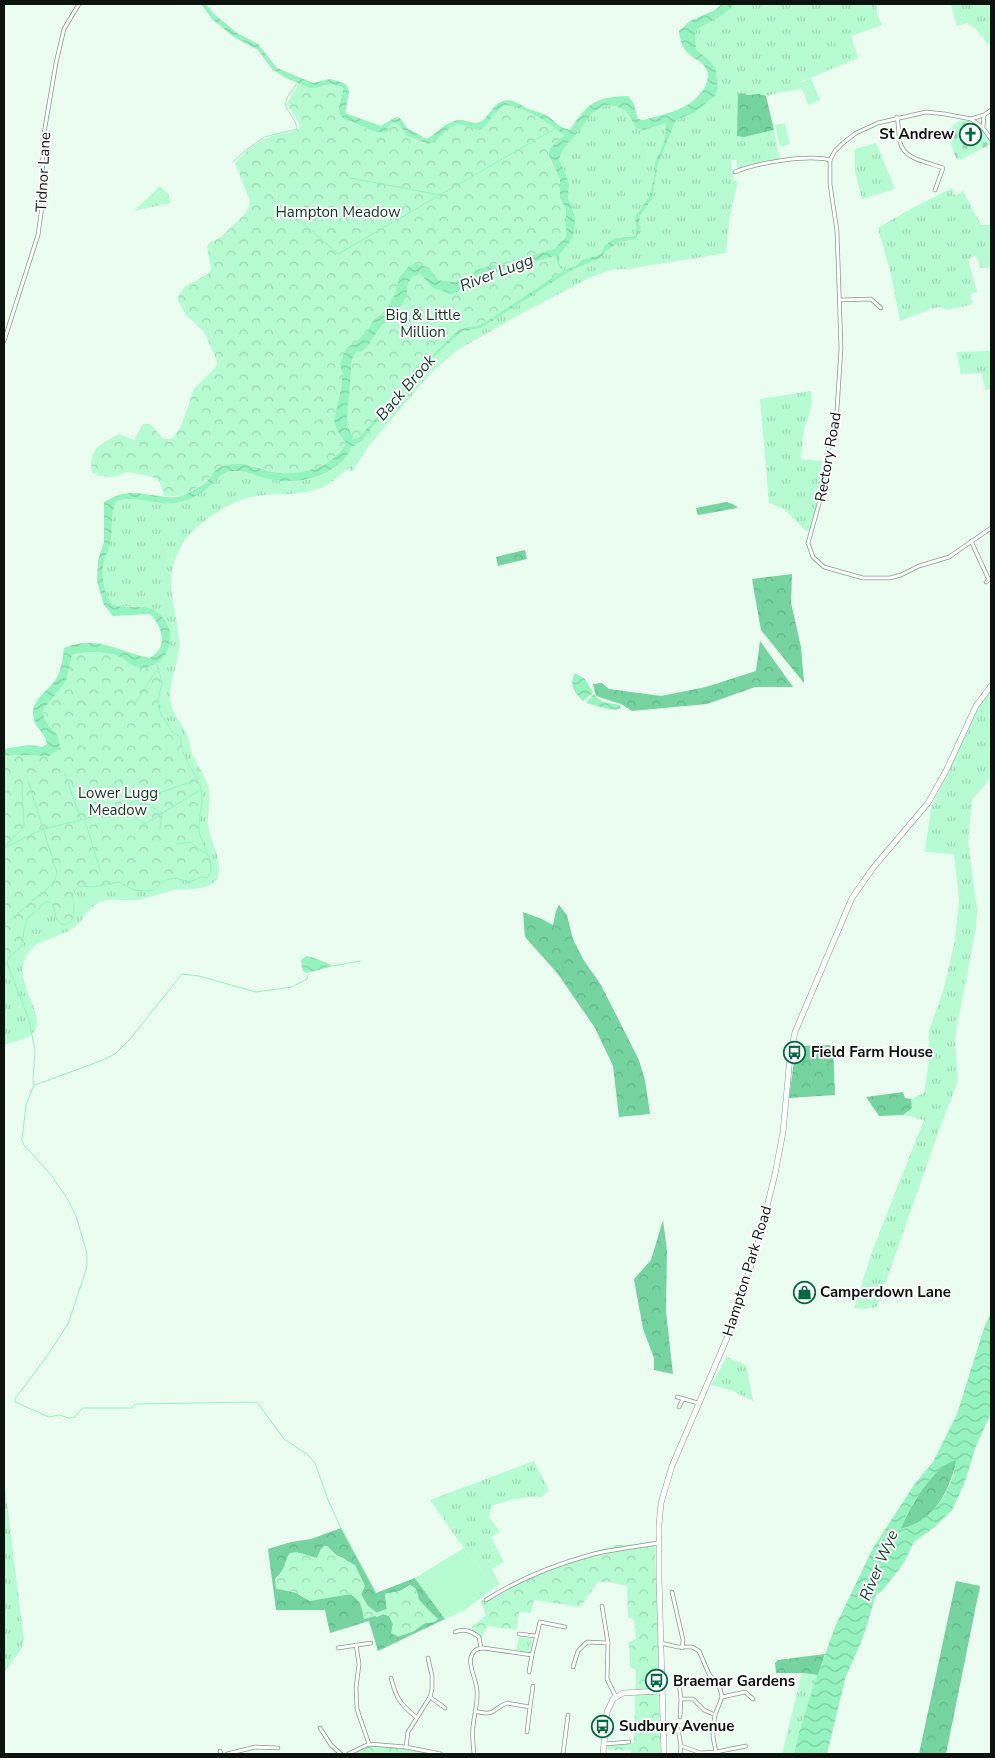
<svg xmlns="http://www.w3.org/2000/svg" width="995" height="1758" viewBox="0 0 995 1758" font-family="'Nunito Sans',sans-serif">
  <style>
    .grass { fill: url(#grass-tufts) }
    .forest { fill: url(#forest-crowns); fill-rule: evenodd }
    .cemetery { fill: url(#cemetery-stones) }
    .park { fill: url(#park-crowns) }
    .garden { fill: #b7fbd3 }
    .water { fill: url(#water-waves); fill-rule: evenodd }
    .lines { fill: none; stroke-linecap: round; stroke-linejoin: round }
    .stream { stroke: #94f3be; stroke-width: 1 }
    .street-casing { stroke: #89998f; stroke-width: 4.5 }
    .secondary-casing { stroke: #89998f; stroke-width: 6 }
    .street { stroke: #fff; stroke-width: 3 }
    .secondary { stroke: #fff; stroke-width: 5 }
    .labels { text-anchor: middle; stroke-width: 4; stroke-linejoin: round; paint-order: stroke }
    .poi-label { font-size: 15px; font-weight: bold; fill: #0c120e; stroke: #fff; text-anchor: start }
    .street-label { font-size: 15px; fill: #0c120e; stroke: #fff }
    .park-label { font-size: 15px; fill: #0d3722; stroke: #fff }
    .water-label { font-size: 16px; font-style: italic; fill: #19412d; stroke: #fff }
  </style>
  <defs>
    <pattern id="grass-tufts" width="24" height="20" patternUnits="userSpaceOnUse" patternTransform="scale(1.25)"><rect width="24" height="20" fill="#b7fbd3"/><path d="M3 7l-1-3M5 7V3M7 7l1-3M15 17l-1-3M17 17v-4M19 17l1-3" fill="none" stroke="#9cd6b4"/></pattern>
    <pattern id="forest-crowns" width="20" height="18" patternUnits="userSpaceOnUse" patternTransform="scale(1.25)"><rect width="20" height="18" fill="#75d4a0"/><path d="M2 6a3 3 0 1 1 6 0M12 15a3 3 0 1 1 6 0" fill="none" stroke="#64b589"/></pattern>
    <pattern id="cemetery-stones" width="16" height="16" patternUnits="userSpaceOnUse" patternTransform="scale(1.25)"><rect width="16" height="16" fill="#b7fbd3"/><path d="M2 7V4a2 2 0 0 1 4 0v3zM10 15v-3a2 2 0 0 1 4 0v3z" fill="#9cd6b4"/></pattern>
    <pattern id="park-crowns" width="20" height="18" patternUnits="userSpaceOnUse" patternTransform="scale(1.25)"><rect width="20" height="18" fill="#b7fbd3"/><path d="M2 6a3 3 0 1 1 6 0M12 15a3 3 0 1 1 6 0" fill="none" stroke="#9cd6b4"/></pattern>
    <pattern id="water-waves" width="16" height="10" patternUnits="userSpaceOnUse" patternTransform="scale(1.25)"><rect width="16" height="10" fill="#94f3be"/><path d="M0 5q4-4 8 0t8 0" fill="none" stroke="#7ecfa2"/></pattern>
  </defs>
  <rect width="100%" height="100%" fill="#ebfdf1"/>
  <g class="grass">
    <path d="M734,4H876L878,17L882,25L851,36L858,58L800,82L802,89L782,92L766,96L738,94L744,137L774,130L780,159L738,169L736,160H731L734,181H738L730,216L726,253L628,269H614L589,278L517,316L456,351L430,374L368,447L352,472L349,468C340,475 331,484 321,488C300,496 277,493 256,496C233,499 196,523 184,542C157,583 180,607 179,648C178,666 167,686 171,704C174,716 182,724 187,735C190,741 190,749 193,756C198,766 205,775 208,787C213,802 205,816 209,830C212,844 228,873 213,883C202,891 187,888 175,890C164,892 153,897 142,899C129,902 116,898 103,901C90,905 86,916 78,924C66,936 48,937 35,946C0,975 53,1015 32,1034C25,1040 12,1042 4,1045V968L10,956L20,948L24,937V928L27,919L45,902L48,901L55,907L75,912L73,896L79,886L93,887L119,882L134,890L151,891L166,880L175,878L191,882L201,877L207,854L200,836L199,825L201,809L200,784L185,757L180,737L172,732L159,710L158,699L162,683L157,664L167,651L168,626L140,606L118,607L111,604C105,591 100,577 104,562C106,555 110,548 111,540C113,527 110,513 117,501C138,494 160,508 182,502C200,496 211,474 230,472C243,470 256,475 268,478C290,485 316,481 334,468C341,463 349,454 350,447L362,441L386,410L393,404L420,367L434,357L461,332L481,328L486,325L572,270L600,258L606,251L620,241L636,239L641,227L639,224L640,216L652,199L658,164L676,120L694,113L715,96L718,89V78L711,62L696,49L695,32C707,20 724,19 734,4Z"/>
    <path d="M951,4H991V41L988,44L975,28L967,23L957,26Z"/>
    <path d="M607,105C626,107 628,112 636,128L666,122L664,142L655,163V172L649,197L636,215L635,220L637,232L635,236L619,237L596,256L584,259L575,266L564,270L559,264V255L572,239L571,205L568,198L569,185L566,174L559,160C562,147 571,141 579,131C587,119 592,110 607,105Z"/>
    <path d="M876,143L895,189L862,199L855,171V149Z"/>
    <path d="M160,186L168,194L171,203L134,211Z"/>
    <path d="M952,188L955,196L963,191L981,225H991V267L981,268L976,256L968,259L977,292L970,294L973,302L970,305L947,310L941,307L933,308L900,321L891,275L878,228L905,212Z"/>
    <path d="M991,351V389L985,390L982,373L961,374L957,352Z"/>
    <path d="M811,391C813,404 810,414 805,426C802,436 802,449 801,459L822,461C822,484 816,506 811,529L806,531L784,509L769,503L760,399Z"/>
    <path d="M991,689V777L972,800L968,842L977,909L976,927L955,1038L958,1082L941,1125L877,1307L863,1309L854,1308L873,1249L924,1120L903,1115L912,1108L911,1099L924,1093L929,1060V1031L944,988L955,940L959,900L954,854L925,852L931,808L977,709Z"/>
    <path d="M727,1357L746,1365L753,1401L731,1390L711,1385Z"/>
    <path d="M534,1461L549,1490L542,1497C525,1496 508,1500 492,1506L489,1517L500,1532L491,1537L504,1562L492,1569L500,1584L495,1587L464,1548L430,1500Z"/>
    <path d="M4,1479L24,1640L22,1648L4,1673Z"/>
    <path d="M519,1637L532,1639L530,1653L516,1650Z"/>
    <path d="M802,1673L818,1675L799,1732L794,1754H782Z"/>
  </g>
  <g class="forest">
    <path d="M742,93L748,95L759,94L766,96L774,130L744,137L737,136L738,94Z"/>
    <path d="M726,502L733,504L738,508L698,515L696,508Z"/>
    <path d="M525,550L527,559L498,566L496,557Z"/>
    <path d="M792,574L791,603L801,647L804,683L761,630L752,579Z"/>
    <path d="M760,641L793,687H755L707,704L632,711L621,704L596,696L593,684L602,683L609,689L661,696L706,687L756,671Z"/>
    <path d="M559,905L567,915L573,939L583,959L601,985L639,1060L645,1080L650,1114L619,1117L613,1066L595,1028L558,974L525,937L523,912L542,919L553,925L556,911Z"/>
    <path d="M833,1045L835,1095L789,1098L796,1046Z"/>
    <path d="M903,1092L905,1098L911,1099L912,1108L903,1115L879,1116L866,1097Z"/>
    <path d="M663,1220L667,1251L666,1311L673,1374L654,1370V1358L643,1329L634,1279L651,1260Z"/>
    <path d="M957,1459C949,1491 935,1522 900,1529C910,1508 932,1466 957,1459Z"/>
    <path d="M341,1528L376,1593L415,1578L445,1619L378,1651L369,1621L330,1633L325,1610H276L268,1549L291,1542L311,1539ZM327,1546L336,1555L345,1559L365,1586L361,1594L367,1605L377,1613L387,1609L385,1594L400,1591L410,1585L416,1589L419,1600L437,1619L434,1622L425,1623L412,1632L392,1630L393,1624L389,1616L383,1614L377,1617L362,1607L358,1599L350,1594L304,1598L298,1593L283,1590L275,1579L285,1568L307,1556L317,1558L322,1547Z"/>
    <path d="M956,1581L980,1586L946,1754H919Z"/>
    <path d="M825,1654L818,1675L802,1673H776L775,1663L778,1660Z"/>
  </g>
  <path class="cemetery" d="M960,121C976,119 984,132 991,144L960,160L956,158L947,132L956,123Z"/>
  <g class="park">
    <path d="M299,83C304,85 309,88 315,88C327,88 328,81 343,87V92L339,107L350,122L376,132L390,129L391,124L396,123L401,127L407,136L424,144C434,137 448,123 460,124C468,125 476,126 485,127L493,113L505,105C519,107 534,114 546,122C553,126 558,132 566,135L550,148L551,164L556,169L560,179V198L566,209V236L554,249L479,269L463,278L453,282L438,280C424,266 428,264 408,267L399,278L397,292L388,307L378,315L368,331L363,334L354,344L348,346L344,352L340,364L342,375V385L334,420L346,443C333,465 305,476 280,473C271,472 262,467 254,466C242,465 230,467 219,468C203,484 188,499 164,496L161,485L157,479L152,477L127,472L115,477L101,476L92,473C88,448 100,445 119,434L134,440L143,424H151L163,439H169L174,437L181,426L194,389L216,367L217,362L215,356L204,332L186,315L178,300L179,294L186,286L208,274L211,268L207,247L209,243L221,237L243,216L248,209L250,201L235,163C245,153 256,142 270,137C281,132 289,136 300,128L299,123L287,104Z"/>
    <path d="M556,256L558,265L563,271L487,321L477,326L463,328L459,330L433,354L418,364L403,385L369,426L359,437L352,441L346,418L353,356L357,351L368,346L378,330L403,303L407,286L412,277L420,274L433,288L460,291L477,283L488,275Z"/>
    <path d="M79,652C92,652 105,652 118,656C138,661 130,674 157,664L162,683L158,699L159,710L172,732L180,737C182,744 182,752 186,759C190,768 197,776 200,786C206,802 196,819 200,835C203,849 218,865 207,878L201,877L190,882L175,878L167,880L151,891L134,890L119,882L93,887L79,886C76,889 74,892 73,896C72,902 75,907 74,912C74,920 65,930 58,921C52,914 58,906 48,901L45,902L27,919L24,928L23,942L20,948L10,956L4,968V756L13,755L49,756L56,733L46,722L43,710L66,681L72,655Z"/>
    <path d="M655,1541L658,1645V1684L661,1754H631V1750H608V1745L634,1743L636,1670L630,1667L629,1642L636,1639L634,1619L628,1618L627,1586L609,1582H598L580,1607L534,1600L531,1613L519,1612L517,1630L488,1626L479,1642L472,1632V1626L486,1616L481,1601L507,1585L550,1567L598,1550L616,1545H627Z"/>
    <path d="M327,1546L336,1555L355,1565L365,1586L361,1594L367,1605L376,1613L387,1609L385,1594L400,1591L410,1585L416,1589L419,1601L438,1619L434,1622L425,1623L412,1632L397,1637L391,1633L393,1624L389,1616L383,1614L364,1619C362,1607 360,1601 351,1594L310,1601L292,1591L276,1589L275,1579C287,1569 283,1562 290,1553L297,1552L317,1558L322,1547Z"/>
    <path d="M369,1744L441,1754H348Z"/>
  </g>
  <g class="garden">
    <path d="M811,78L820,100L808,105L800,83Z"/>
    <path d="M785,123L790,144L780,147L775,125Z"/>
    <path d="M464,1548L495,1587L465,1610L445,1619L415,1578Z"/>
  </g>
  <g class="water">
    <path d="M201,4H206L214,14L237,33L258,44L277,68L313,83L330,79L344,83L348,87L349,92L345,113L381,126L396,117L400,118L408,129L427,139C437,133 446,121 460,120C467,119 474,126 482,121C491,114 497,96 512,101C517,102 521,105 526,108C533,111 541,112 547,116C557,122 557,127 570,130C588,103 595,97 628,96L633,102L638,119L643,120C665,114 690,110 704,89C707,84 709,76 707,71C702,55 682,62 679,31L690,21L715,10L722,4H734C724,19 707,20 695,32L696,49L711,62L716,71L718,89L715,96L694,113L676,120L658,164L652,199L640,216L639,224L641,227L636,239L633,240L620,241L606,251L600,258L572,270L486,325L481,328L461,332L434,357L420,367L393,404L386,409L362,441L351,447C349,456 339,465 332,469C314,481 290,484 269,479C257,476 245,470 232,471C218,473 215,483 205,490C198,495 189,500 181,502C159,508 137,494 117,501C110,513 113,527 111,540C110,548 106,555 104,562C100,577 105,591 111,604C129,612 150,599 164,619C169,625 171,633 170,641C168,658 151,673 134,666C128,663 124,658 118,656C104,652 86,650 72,655L66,681L43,710C44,731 62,727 59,749L49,756L13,755L4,756V749L28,745L42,747L47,744C45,731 33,727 33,713C33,697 53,688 58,675C62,666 63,657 64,648C97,634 118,652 150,658C153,656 157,653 159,650C166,639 159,622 150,614L113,616L104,605L97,581L98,561L104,542V502C126,489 135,493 159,496C165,497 172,498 178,497C185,495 203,486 208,480C212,476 215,469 221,467C238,460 253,467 269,471C296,478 332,469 346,443L337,430L334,420L342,385V374L340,364L344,352L348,346L354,344L363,334L368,331L372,322L388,307L396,292L399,278L408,267L414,264L422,265L429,268L438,280L453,282L463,278L479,269L554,249L563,240L566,236V209L560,198V179L549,155L550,148L565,135C558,132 553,126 546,122C534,114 519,107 505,105C494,110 486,129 479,130C473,130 465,125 459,124C441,129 442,140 428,144L407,136L401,127L396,123L391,124L387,132H376L344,119L340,115L339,107L343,92V87L330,84L317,88H310L286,78L272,69L258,50L234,37L212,19ZM607,105C626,107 628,112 636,128L644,130L666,123L664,142L655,163V172L649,197L636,215L635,220L637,232L635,236L615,238L605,245L601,253L596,256L584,259L575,266L564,270L559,264V255L572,239L575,223L574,214L568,198L569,185L566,174L559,160C562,147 571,141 579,131C587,120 592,110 607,105ZM556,256L558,265L563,271L487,321L477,326L467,327L459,330L433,354L418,364L403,385L369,426L359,437L352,440L353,437L347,425V409L349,398L352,359L357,351H362L368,346L378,330L403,303L407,295V286L412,277L420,274L433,288L452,294L477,283L488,275L525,264Z"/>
    <path d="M575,673L585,679L593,693L583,701C574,692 569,685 575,673Z"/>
    <path d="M594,694C599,703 611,703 620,705V709C609,712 597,705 586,703Z"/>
    <path d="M306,956C313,957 327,963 333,966L307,973L303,971L301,960Z"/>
    <path d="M991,1313V1413L976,1446L964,1484L952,1510L936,1526L914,1542L903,1564L883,1590L876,1595L863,1637L845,1679L827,1754H794L799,1732L812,1691L835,1627L873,1548L914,1485L933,1462L957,1414L985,1325ZM956,1460C954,1489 931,1523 901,1529C908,1508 934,1466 956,1460Z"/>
  </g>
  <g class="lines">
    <g class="stream">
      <path d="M233,162L246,150L264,137L297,129C296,119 288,113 285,104L288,96L298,82"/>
      <path d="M350,178L440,195"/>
      <path d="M291,213L338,254L556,128"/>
      <path d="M134,705L158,668"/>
      <path d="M65,774L81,820"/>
      <path d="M149,805L162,813L160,830"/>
      <path d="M133,816L145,824L200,790"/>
      <path d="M85,820L100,870"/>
      <path d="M176,844L190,842L206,854"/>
      <path d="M4,847L24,827L22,785"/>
      <path d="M4,848L43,829L85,819L196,780"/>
      <path d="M4,925L54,883L57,873L28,781"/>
      <path d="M7,963L29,1020L35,1050L33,1080L34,1085L26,1105L22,1140L24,1145L52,1176L68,1200L76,1216L87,1253V1267L68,1324L47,1356L15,1399V1402L49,1417L59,1415L69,1418L75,1417L82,1408H132L135,1404L257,1402L284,1439L307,1454L315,1463L328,1500L341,1528L376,1593"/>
      <path d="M333,966L360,961"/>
      <path d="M4,968L10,956L20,948L23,942L24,928L27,919L45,902L48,901C58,906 52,914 58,921C65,930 74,920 74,912C75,907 72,902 73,896C74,892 76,889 79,886L93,887L119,882L134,890L151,891L166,880L175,878L190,882L201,877L207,878C218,865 203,849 200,835C196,819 206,802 200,786C197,776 190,768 186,759C182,752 182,744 180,737L172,732L159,710L158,699L162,683L157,663"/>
      <path d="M35,1085L103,1060L115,1054L130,1039L182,974L199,976L256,992L292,987L307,979L308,974"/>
    </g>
    <defs>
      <g id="street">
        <path d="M991,110L984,115L971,119L945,114L926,112L878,123L856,133L843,143L835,151L830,160V184L837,231L841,348L837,410L827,454L822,493L808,543L813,557L824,567L863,578H890L901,575L919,566L949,557L991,528"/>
        <path d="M984,115L983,128L991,139"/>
        <path d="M897,117C899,126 898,133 900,142C904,160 928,162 943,168L935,190"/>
        <path d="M971,119L982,127"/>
        <path d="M735,172C756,163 808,154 830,160"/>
        <path d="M840,300L871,299L881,308"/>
        <path d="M4,341L38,235L42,206L43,139L56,63L64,29L79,4"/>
        <path d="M971,541L989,580L986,582"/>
        <path d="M677,1397L698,1403"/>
        <path d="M679,1407L683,1399"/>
        <path d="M672,1592L683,1640L682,1648"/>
        <path d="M486,1600C517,1580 554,1565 590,1555C612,1549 636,1547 658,1543"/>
        <path d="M602,1606L608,1643L607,1679L616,1697"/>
        <path d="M455,1632C464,1628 471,1631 479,1637L481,1648"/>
        <path d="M519,1634L536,1636"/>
        <path d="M661,1643L678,1647H692L699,1651L709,1674L720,1688L722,1697L715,1715L713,1727V1737L716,1752L746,1746"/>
        <path d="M356,1645L359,1664L356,1688L357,1709L369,1744"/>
        <path d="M338,1648L371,1643"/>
        <path d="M532,1655L540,1622L565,1627"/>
        <path d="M573,1667L578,1651L587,1642L608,1643"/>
        <path d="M391,1678C396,1698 400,1704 416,1717"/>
        <path d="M679,1683L681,1699L680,1717"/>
        <path d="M430,1697L445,1708"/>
        <path d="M722,1697L745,1692L753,1699"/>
        <path d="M681,1699H693L704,1710L715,1715"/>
        <path d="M530,1707L533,1686"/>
        <path d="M475,1711C497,1717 491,1709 507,1703L530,1707L527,1732"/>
        <path d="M320,1728L331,1745L341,1754"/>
        <path d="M678,1729L681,1746L680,1754"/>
        <path d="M605,1744L629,1742"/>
        <path d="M681,1746L701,1753L716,1752"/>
        <path d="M406,1747L408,1732L430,1697L432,1689V1676L428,1658"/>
        <path d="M220,1751L221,1754"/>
        <path d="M227,1754L255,1747L278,1748"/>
        <path d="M348,1754L369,1744L406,1747L441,1754"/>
        <path d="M474,1754C473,1745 472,1736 473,1727C474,1715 478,1703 477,1691C477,1681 468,1666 471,1657C473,1650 477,1648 483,1648L532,1655L529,1672"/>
        <path d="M563,1754L568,1715"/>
      </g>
      <g id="secondary">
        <path d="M603,1754L607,1712L613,1699L623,1693L662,1691"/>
        <path d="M664,1754L659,1579V1525L661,1503L672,1466L733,1324L759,1239L775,1174L783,1132L790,1057L795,1032L852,898L873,868L928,803L946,771L976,706L991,686"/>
      </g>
    </defs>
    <use href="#street" class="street-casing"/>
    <use href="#secondary" class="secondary-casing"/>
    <use href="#street" class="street"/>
    <use href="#secondary" class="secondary"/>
  </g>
  <defs>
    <symbol id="church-ring" viewBox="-11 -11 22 22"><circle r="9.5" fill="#fff" stroke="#006a40" stroke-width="1.5"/><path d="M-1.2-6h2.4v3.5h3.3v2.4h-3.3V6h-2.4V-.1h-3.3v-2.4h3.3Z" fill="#006a40"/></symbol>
    <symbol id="bus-ring" viewBox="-11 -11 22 22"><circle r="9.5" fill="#fff" stroke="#006a40" stroke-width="1.5"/><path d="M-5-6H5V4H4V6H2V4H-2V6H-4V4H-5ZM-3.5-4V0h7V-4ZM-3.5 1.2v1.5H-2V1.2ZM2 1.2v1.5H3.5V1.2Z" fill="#006a40"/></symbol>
    <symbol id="shop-ring" viewBox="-11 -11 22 22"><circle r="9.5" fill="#fff" stroke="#006a40" stroke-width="1.5"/><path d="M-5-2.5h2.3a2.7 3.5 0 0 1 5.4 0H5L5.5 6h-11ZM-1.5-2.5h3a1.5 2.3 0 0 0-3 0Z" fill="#006a40"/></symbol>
  </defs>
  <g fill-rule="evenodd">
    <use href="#church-ring" x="958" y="122" width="25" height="25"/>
    <use href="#bus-ring" x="782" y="1040" width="25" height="25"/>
    <use href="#shop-ring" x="792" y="1280" width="25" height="25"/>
    <use href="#bus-ring" x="644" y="1668" width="25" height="25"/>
    <use href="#bus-ring" x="590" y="1714" width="25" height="25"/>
  </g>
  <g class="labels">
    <g class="poi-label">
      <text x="954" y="139" text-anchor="end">St Andrew</text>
      <text x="811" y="1057">Field Farm House</text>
      <text x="820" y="1297">Camperdown Lane</text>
      <text x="673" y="1686">Braemar Gardens</text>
      <text x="619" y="1731">Sudbury Avenue</text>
    </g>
    <g class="street-label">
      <text transform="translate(43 172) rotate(-87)" y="5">Tidnor Lane</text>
      <text transform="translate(828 457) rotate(-80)" y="5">Rectory Road</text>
      <text transform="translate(747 1271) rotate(-73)" y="5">Hampton Park Road</text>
    </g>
    <g class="park-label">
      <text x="338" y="217">Hampton Meadow</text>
      <text x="423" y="320">Big &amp; Little<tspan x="423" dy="17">Million</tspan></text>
      <text x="118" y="798">Lower Lugg<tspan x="118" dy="17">Meadow</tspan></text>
    </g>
    <g class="water-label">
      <text transform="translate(496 272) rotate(-21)" y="6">River Lugg</text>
      <text transform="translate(405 387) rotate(-49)" y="6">Back Brook</text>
      <text transform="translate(878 1565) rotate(-67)" y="6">River Wye</text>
    </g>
  </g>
  <rect width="995" height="1758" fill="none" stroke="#0c120e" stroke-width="10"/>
</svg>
